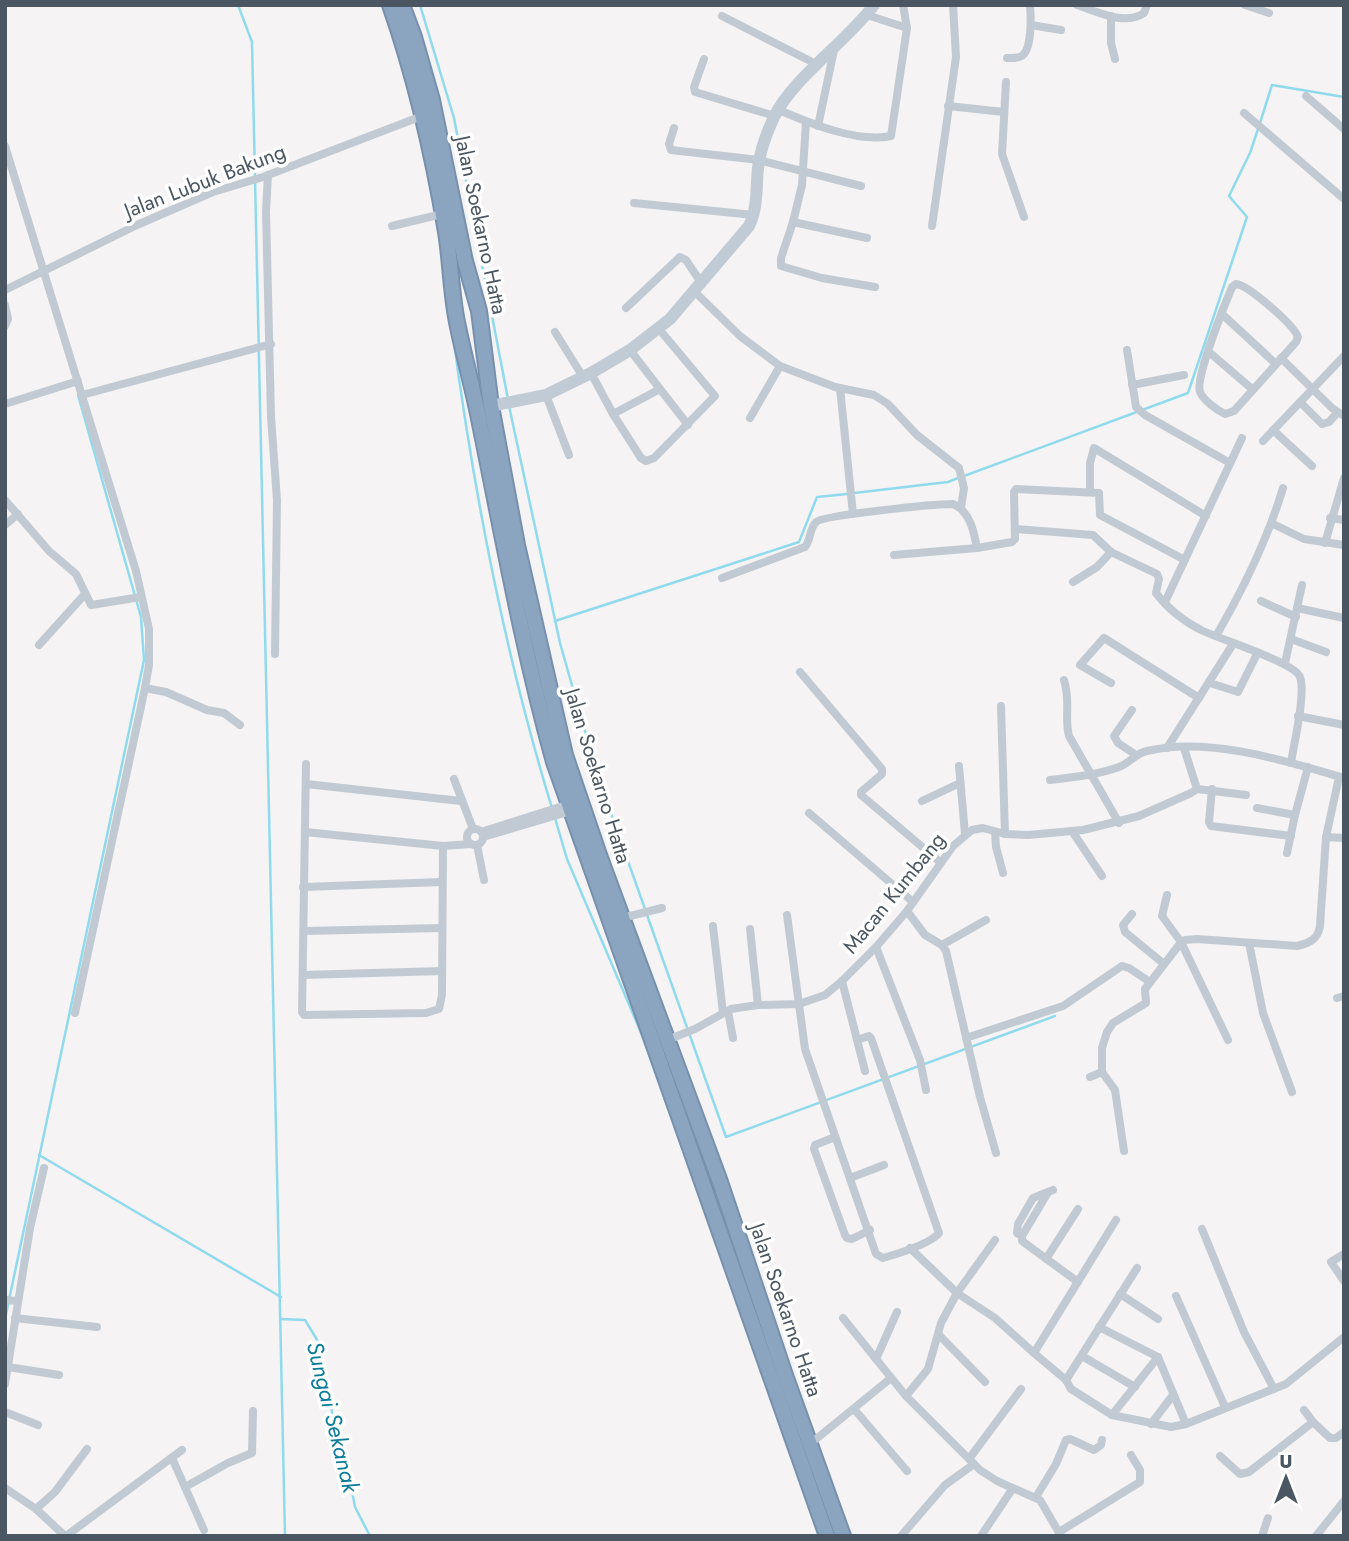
<svg xmlns="http://www.w3.org/2000/svg" width="1349" height="1541" viewBox="0 0 1349 1541" font-family="Jost,sans-serif">
  <style>
    .lines { fill: none; stroke-linecap: round; stroke-linejoin: round }
    .stream { stroke: #90daee; stroke-width: 2.5 }
    .highway-casing { stroke: #7690ad; stroke-width: 18 }
    .street { stroke: #c1cad2; stroke-width: 8 }
    .secondary { stroke: #c1cbd6; stroke-width: 12 }
    .highway { stroke: #8ba5c1; stroke-width: 14 }
    .labels { text-anchor: middle; stroke-width: 7; stroke-linejoin: round; paint-order: stroke }
    .street-label { font-size: 21px; fill: #4a5661; stroke: #fff }
    .water-label { font-size: 23px; font-style: italic; fill: #0c7c9b; stroke: #fff }
  </style>
  <rect width="100%" height="100%" fill="#f5f3f3"/>
  <g class="lines">
    <g class="stream">
      <path d="M238,5L252,42L285,1536"/>
      <path d="M420,5L454,118L508,399"/>
      <path d="M1260,123L1272,85L1344,97"/>
      <path d="M453,335C474,494 505,655 552,808"/>
      <path d="M509,406L560,643L598,777L645,909"/>
      <path d="M964,476L1188,393L1247,217L1229,196L1250,153L1258,129"/>
      <path d="M854,493L948,482L958,478"/>
      <path d="M555,621L799,542L817,497L847,494"/>
      <path d="M555,818L567,859L642,1035L762,1372"/>
      <path d="M647,915L726,1137L1055,1016"/>
      <path d="M39,1155L281,1297"/>
      <path d="M5,1319L144,660L141,617L78,395"/>
      <path d="M281,1319L305,1320L319,1343L335,1428L346,1459L355,1507L370,1536"/>
    </g>
    <defs>
      <g id="highway">
        <path d="M390,5C416,79 433,155 446,232C451,263 451,296 458,327C464,356 472,385 478,414C502,531 522,647 554,762L827,1536"/>
        <path d="M402,5L414,37L432,100L465,261L479,311L491,406L517,545L565,755L600,858L720,1182L786,1378L843,1536"/>
      </g>
    </defs>
    <use href="#highway" class="highway-casing"/>
    <g class="street">
      <path d="M1077,5C1097,12 1125,26 1144,13L1147,5"/>
      <path d="M1245,5L1269,13"/>
      <path d="M867,15L907,28"/>
      <path d="M722,16L818,65"/>
      <path d="M1111,16V43L1115,59"/>
      <path d="M1031,25L1061,30"/>
      <path d="M1007,58C1012,58 1019,59 1023,55C1032,47 1031,16 1030,5"/>
      <path d="M704,59L694,87L695,92L775,116"/>
      <path d="M1006,82L1002,154L1024,217"/>
      <path d="M1306,96L1344,129"/>
      <path d="M948,106L1004,112"/>
      <path d="M779,110C809,123 857,143 891,136L907,28L903,5"/>
      <path d="M1244,113L1344,199"/>
      <path d="M806,122L802,185L793,222L781,258V266L822,278L875,287"/>
      <path d="M818,126L834,50"/>
      <path d="M674,128L669,144L671,150L759,160L861,186"/>
      <path d="M5,146L136,571L149,629V665L145,688L75,1013"/>
      <path d="M268,175L266,211L271,417L277,500L275,654"/>
      <path d="M634,203L754,215"/>
      <path d="M793,222L867,238"/>
      <path d="M392,226L442,214"/>
      <path d="M932,226L956,57L953,5"/>
      <path d="M1236,284C1248,285 1293,324 1298,337L1296,342L1234,411L1225,414C1217,410 1204,401 1200,392C1195,378 1225,304 1232,287Z"/>
      <path d="M5,290L137,225L213,192L263,177L422,116"/>
      <path d="M695,292L740,336L780,366L835,387L874,395L888,404L917,435L959,468L964,488L961,508"/>
      <path d="M5,305L8,319L5,326"/>
      <path d="M626,308L680,257L686,260L702,284"/>
      <path d="M1222,314L1276,364"/>
      <path d="M555,332L583,377"/>
      <path d="M1127,350L1136,407L1145,415L1230,463"/>
      <path d="M1209,352L1252,389"/>
      <path d="M1281,358L1332,408L1344,416"/>
      <path d="M591,373L613,414L641,458L646,461L654,458L715,396L659,329"/>
      <path d="M1132,385L1184,375"/>
      <path d="M840,388L853,514"/>
      <path d="M660,389L688,425"/>
      <path d="M82,395L271,344"/>
      <path d="M546,395L569,455"/>
      <path d="M1300,402L1322,424L1329,422L1337,413"/>
      <path d="M5,404L78,381"/>
      <path d="M613,414L660,389L630,350"/>
      <path d="M750,418L780,366"/>
      <path d="M1273,430L1312,466"/>
      <path d="M1263,441L1344,356"/>
      <path d="M1090,492V463L1094,448L1206,516"/>
      <path d="M5,500L49,551L76,574L91,605L141,597"/>
      <path d="M1330,518L1344,520"/>
      <path d="M1273,524L1304,539L1344,545"/>
      <path d="M5,525L18,514"/>
      <path d="M1015,529L1093,535L1111,552L1157,574L1159,579L1156,593C1168,609 1185,622 1203,631C1220,639 1296,663 1300,677C1306,694 1294,743 1291,763"/>
      <path d="M1325,543L1344,478"/>
      <path d="M894,555L977,548L1012,542L1015,539L1014,492L1016,489L1099,493L1100,515L1185,560"/>
      <path d="M722,578L805,547C811,540 809,529 816,522C823,515 936,504 953,504C970,511 974,532 977,548"/>
      <path d="M1073,582L1097,567L1111,552"/>
      <path d="M1261,601L1296,617"/>
      <path d="M1165,602L1242,438"/>
      <path d="M1297,608L1344,618"/>
      <path d="M1216,636C1244,588 1267,541 1283,488"/>
      <path d="M1291,639L1326,652"/>
      <path d="M39,645L85,594"/>
      <path d="M1285,663L1302,585"/>
      <path d="M800,672L882,769V774L861,792V795L940,862"/>
      <path d="M1064,680C1071,702 1064,718 1069,736L1119,823"/>
      <path d="M1111,683L1080,665L1104,638L1199,698"/>
      <path d="M1210,683L1238,692L1257,654"/>
      <path d="M145,688L166,692L207,710L224,713L240,725"/>
      <path d="M1001,706L1005,834"/>
      <path d="M1132,710L1114,736L1118,743L1136,755"/>
      <path d="M1298,716L1344,725"/>
      <path d="M1167,748L1233,644"/>
      <path d="M306,764L302,1012L304,1015L426,1013L439,1009L442,995L443,846"/>
      <path d="M959,766L965,834"/>
      <path d="M454,779L473,829"/>
      <path d="M1050,780C1073,777 1097,775 1119,767C1130,763 1136,753 1147,751C1207,736 1287,761 1344,778"/>
      <path d="M306,784L461,801"/>
      <path d="M1197,789L1246,795"/>
      <path d="M1212,789L1209,822L1211,826L1291,836"/>
      <path d="M922,801L960,783"/>
      <path d="M1257,808L1295,815L1308,767"/>
      <path d="M809,813L913,902"/>
      <circle cx="475" cy="837" r="8"/>
      <path d="M1072,831L1102,876"/>
      <path d="M305,832L443,846L471,844"/>
      <path d="M481,832L569,804"/>
      <path d="M995,832L996,847L1003,873"/>
      <path d="M483,837L571,811"/>
      <path d="M1326,837L1344,838"/>
      <path d="M477,845L484,880"/>
      <path d="M1287,853L1295,815"/>
      <path d="M303,887L442,882"/>
      <path d="M1167,895L1162,916L1181,942L1228,1040"/>
      <path d="M907,911L925,935L942,945L946,951L980,1097L996,1153"/>
      <path d="M1132,914L1123,925L1125,932L1164,964"/>
      <path d="M787,915L805,1049L876,1254L883,1258C897,1254 930,1244 939,1233L871,1038L869,1036L857,1040"/>
      <path d="M622,918L662,908"/>
      <path d="M713,926L723,1013"/>
      <path d="M750,929L758,1005"/>
      <path d="M304,931L442,928"/>
      <path d="M1249,943L1263,1013L1292,1092"/>
      <path d="M942,945L986,920"/>
      <path d="M876,947L920,1060L926,1090"/>
      <path d="M303,975L442,971"/>
      <path d="M842,981L865,1071"/>
      <path d="M1337,998L1344,996"/>
      <path d="M728,1011L733,1038"/>
      <path d="M966,1038L1063,1006L1122,966L1129,968L1150,982"/>
      <path d="M667,1040L695,1029L731,1009L758,1005L799,1004L825,995L842,981L876,947L907,911L953,846L972,830L983,828L1005,834L1028,835L1083,830L1139,816L1191,793L1197,789L1184,748"/>
      <path d="M1090,1077L1102,1072"/>
      <path d="M835,1137L815,1145L814,1149L845,1235L847,1238L852,1239L870,1230"/>
      <path d="M1124,1151L1115,1090L1102,1072V1048L1107,1032L1113,1023L1146,1003L1145,989L1179,945L1185,940L1197,939L1297,946C1310,943 1318,939 1320,926L1326,837L1339,777"/>
      <path d="M850,1178L884,1165"/>
      <path d="M1047,1194L1022,1236V1241L1078,1282"/>
      <path d="M1116,1220L1034,1353L1066,1380L1071,1389L1112,1415L1171,1427L1186,1424L1286,1384L1344,1337"/>
      <path d="M1202,1229L1244,1332L1274,1389"/>
      <path d="M1022,1236L1017,1233L1018,1224L1033,1198L1053,1190"/>
      <path d="M910,1248L957,1293L995,1318L1034,1353"/>
      <path d="M1344,1254L1331,1262L1344,1281"/>
      <path d="M1046,1259L1078,1209"/>
      <path d="M1120,1294L1158,1319"/>
      <path d="M1176,1296L1225,1407"/>
      <path d="M5,1300L18,1301"/>
      <path d="M897,1312L876,1359L906,1396L980,1470L997,1481L1040,1500L1061,1536"/>
      <path d="M15,1318L97,1327"/>
      <path d="M843,1318L876,1359"/>
      <path d="M1099,1327L1158,1357L1186,1424"/>
      <path d="M939,1335L985,1382"/>
      <path d="M1082,1356L1135,1387"/>
      <path d="M8,1367L59,1375"/>
      <path d="M1066,1380L1137,1268"/>
      <path d="M5,1384L30,1228L44,1168"/>
      <path d="M906,1396L928,1369L941,1323L957,1293L995,1240"/>
      <path d="M854,1409L907,1471"/>
      <path d="M1304,1410L1313,1422"/>
      <path d="M5,1412L38,1425"/>
      <path d="M1112,1415L1158,1357"/>
      <path d="M1151,1424L1173,1395"/>
      <path d="M810,1444L891,1378"/>
      <path d="M1220,1456L1240,1474L1249,1472L1313,1422L1330,1438H1336L1344,1432"/>
      <path d="M172,1458L204,1530"/>
      <path d="M969,1459L1021,1389"/>
      <path d="M185,1487L228,1463L252,1453L253,1411"/>
      <path d="M5,1488L36,1509L65,1536"/>
      <path d="M1036,1497L1056,1464L1066,1440L1070,1439L1094,1450L1101,1445L1102,1440"/>
      <path d="M36,1509L55,1492L87,1449"/>
      <path d="M1059,1532L1140,1482V1470L1131,1455"/>
      <path d="M66,1536L182,1450"/>
      <path d="M901,1536L945,1485L974,1464"/>
      <path d="M981,1536L1013,1488"/>
      <path d="M1262,1536L1268,1518"/>
      <path d="M1316,1536L1344,1501"/>
    </g>
    <path class="secondary" d="M491,406L546,395L591,373L630,350L670,319L749,226C758,208 756,187 758,168C760,151 767,132 774,117C793,78 846,42 874,5"/>
    <use href="#highway" class="highway"/>
  </g>
  <g class="labels">
    <g class="street-label">
      <text transform="translate(205 181) rotate(-21)" y="7">Jalan Lubuk Bakung</text>
      <text transform="translate(481 225) rotate(78)" y="7">Jalan Soekarno Hatta</text>
      <text transform="translate(598 776) rotate(73)" y="7">Jalan Soekarno Hatta</text>
      <text transform="translate(894 893) rotate(-51)" y="7">Macan Kumbang</text>
      <text transform="translate(786 1310) rotate(71)" y="7">Jalan Soekarno Hatta</text>
    </g>
    <g class="water-label">
      <text transform="translate(333 1417) rotate(76)" y="8">Sungai Sekanak</text>
    </g>
  </g>
  <rect width="1349" height="1541" fill="none" stroke="#4a5661" stroke-width="14"/>
  <g transform="translate(1286 1478)" stroke="#ffffff" stroke-width="5" paint-order="stroke">
  <path d="M0-5L12 26L0 18L-12 26Z" fill="#4a5661"/>
  <text y="-10" font-size="19" font-weight="bold" text-anchor="middle" fill="#4a5661">U</text>
  </g>
</svg>
